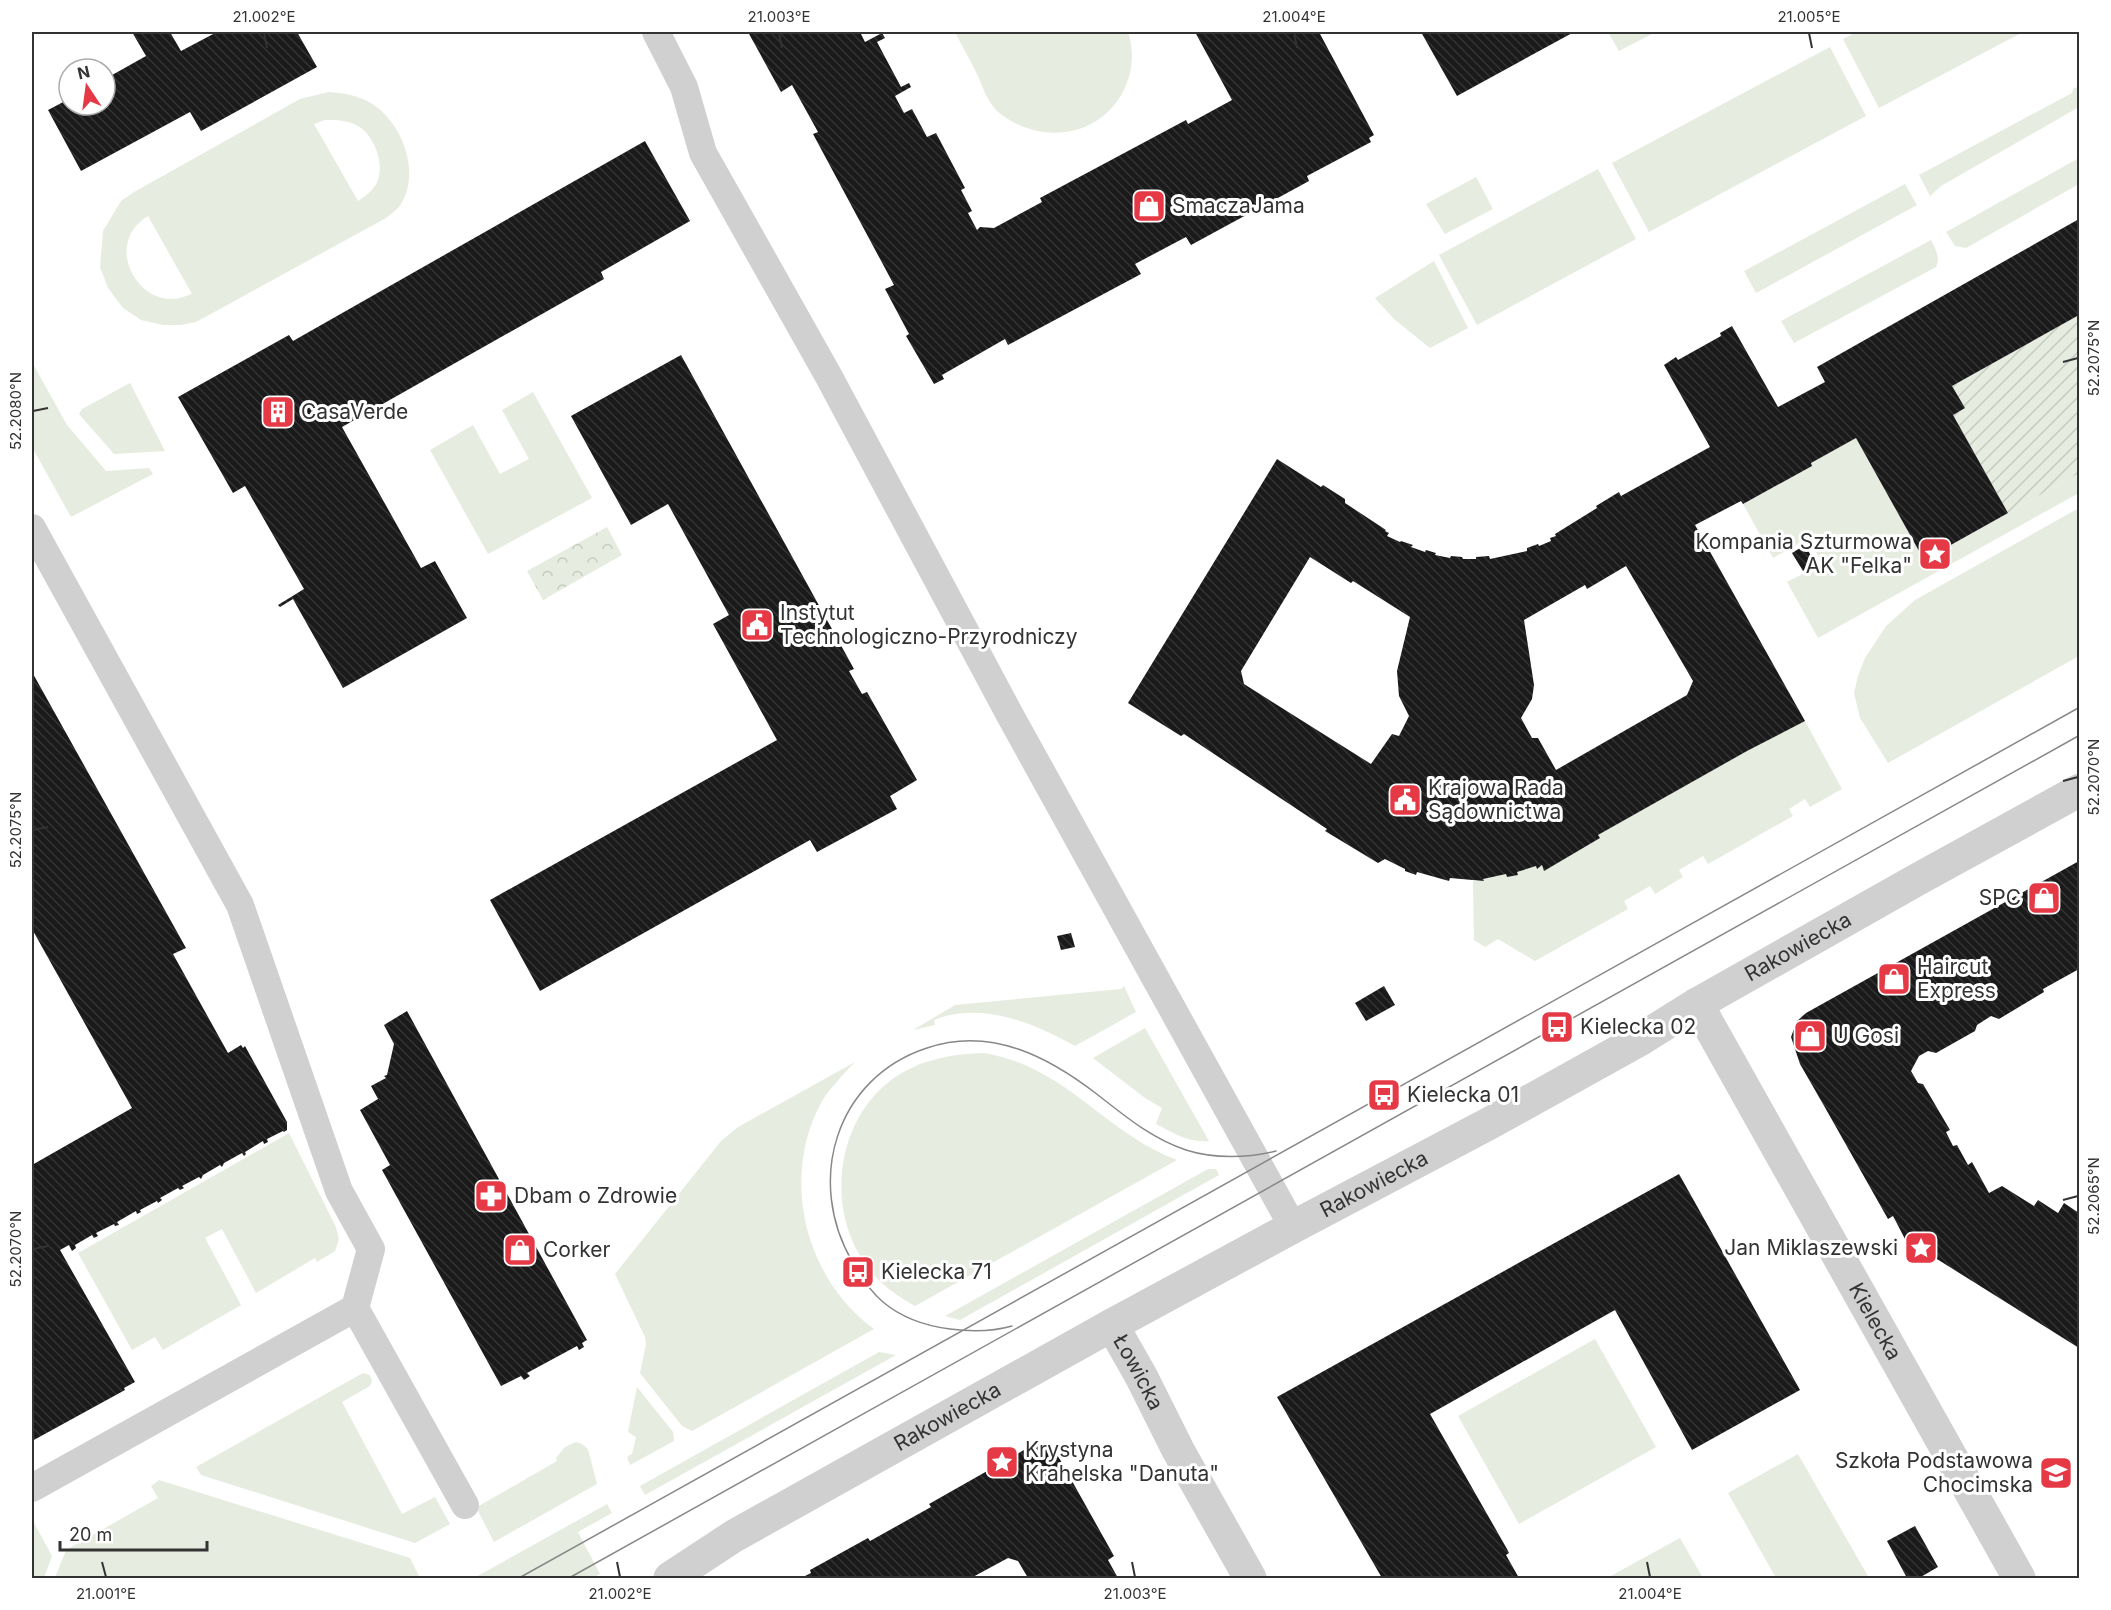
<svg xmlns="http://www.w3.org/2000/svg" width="2111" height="1610" viewBox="0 0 2111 1610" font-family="Inter,sans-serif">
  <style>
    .grass { fill: #e6ecdf; fill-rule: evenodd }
    .forest { fill: url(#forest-crowns) }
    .garden { fill: url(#garden-furrows) }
    .building { fill: url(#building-back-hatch); fill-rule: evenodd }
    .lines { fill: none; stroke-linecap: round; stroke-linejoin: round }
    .service { stroke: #d0d0d0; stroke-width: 28 }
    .minor { stroke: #d0d0d0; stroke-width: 33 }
    .tertiary { stroke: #d0d0d0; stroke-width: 33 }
    .tram { stroke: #888; stroke-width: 1.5 }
    .ticks { fill: none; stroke: #333; stroke-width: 2 }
    .labels { text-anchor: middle; stroke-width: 6; stroke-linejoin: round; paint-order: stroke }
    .poi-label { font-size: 21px; fill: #333; stroke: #fff; text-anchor: start }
    .street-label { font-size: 21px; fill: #333; stroke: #fff }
    .neatline { fill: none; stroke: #333; stroke-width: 2 }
    .ticks-label { font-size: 15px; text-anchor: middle; fill: #333 }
  </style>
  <defs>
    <pattern id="forest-crowns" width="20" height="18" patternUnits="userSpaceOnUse" patternTransform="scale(1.5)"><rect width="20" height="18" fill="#e6ecdf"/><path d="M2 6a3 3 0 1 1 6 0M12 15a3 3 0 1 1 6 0" fill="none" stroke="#c6cbc0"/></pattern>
    <pattern id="garden-furrows" width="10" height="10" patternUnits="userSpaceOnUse" patternTransform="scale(1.5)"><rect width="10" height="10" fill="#e6ecdf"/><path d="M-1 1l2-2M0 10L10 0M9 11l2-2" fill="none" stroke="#c6cbc0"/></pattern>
    <pattern id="building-back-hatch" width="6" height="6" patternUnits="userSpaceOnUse" patternTransform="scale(1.5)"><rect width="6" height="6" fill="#1a1a1a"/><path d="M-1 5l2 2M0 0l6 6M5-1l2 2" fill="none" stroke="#333"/></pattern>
  </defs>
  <rect width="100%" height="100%" fill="#fff"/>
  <g class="grass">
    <path d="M955,32H1128C1133,46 1133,62 1129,77C1112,133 1048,149 1002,115C986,103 983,85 974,68C968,56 961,44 955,32Z"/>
    <path d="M1608,32H1656L1619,51Z"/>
    <path d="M1856,32H2023L1879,108L1843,39Z"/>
    <path d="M1830,47L1866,116L1649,232L1612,163Z"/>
    <path d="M2079,86V107L1941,186L1930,196L1919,175L2072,93L2073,89Z"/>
    <path d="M329,92C343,93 356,95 369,102C400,119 421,169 402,202C399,209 392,213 386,218L196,322L181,325H163L141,320L123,308L108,288L100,267L103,231L121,201L134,192L300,99ZM325,120C336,120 348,120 358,126C373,135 383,159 379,176C377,188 367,195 358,201L314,124ZM148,216L192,294H191C186,296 179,299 173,299C145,301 120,268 128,241C131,229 139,222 148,216Z"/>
    <path d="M2079,158V184L1966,248L1955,246L1946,232Z"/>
    <path d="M1598,169L1636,239L1477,325L1439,255Z"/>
    <path d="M1476,177L1493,209L1445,234L1426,204Z"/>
    <path d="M1905,184L1917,205L1756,293L1744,271Z"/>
    <path d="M1931,240C1935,249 1941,257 1936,267L1794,343L1781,321Z"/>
    <path d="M1434,261L1468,328L1430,348L1394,319L1375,298Z"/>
    <path d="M32,362L67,425L106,471L149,468L153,474L71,517L32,447Z"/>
    <path d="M130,383L165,451L114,454L79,414L82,409Z"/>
    <path d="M533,392L592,498L488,554L430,450L473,425L500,474L529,459L502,410Z"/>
    <path d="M1856,438L1924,560L2079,473V493L1818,638L1787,582L1822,564L1809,538L1773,558L1743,504L1812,466L1811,463Z"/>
    <path d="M2079,508V656L1888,763L1860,718L1854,693L1858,676L1865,658L1886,626L1915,600Z"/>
    <path d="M1805,721L1842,789L1810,807L1805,799L1789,809L1793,816L1708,864L1703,856L1679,870L1683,877L1655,894L1650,886L1624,901L1628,909L1535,961L1498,939L1485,947L1474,940L1473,881H1483V879L1506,874L1507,877L1517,875V872L1536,866L1537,868L1542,865L1544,870L1600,838L1598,835L1747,751Z"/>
    <path d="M1124,986L1136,1012L1075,1046C1034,1023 981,1001 934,1020L935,1025L913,1030L955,1005L1121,989Z"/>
    <path d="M1145,1028L1209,1141C1189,1143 1173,1133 1156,1124L1162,1108L1145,1098L1093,1058Z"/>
    <path d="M984,1053C1067,1067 1103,1132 1177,1160L915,1306C895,1295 879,1283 866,1265C827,1212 835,1128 885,1085C913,1061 948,1054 984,1053Z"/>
    <path d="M855,1062C843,1075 831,1087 822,1101C780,1177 804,1278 874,1329L692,1431L682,1426L640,1373L646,1344L645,1337L615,1274L721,1141L738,1127Z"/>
    <path d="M289,1133L336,1227L339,1239L335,1251L317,1262L315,1258L256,1293L222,1229L205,1238L241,1305L163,1350L155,1337L132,1350L78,1253Z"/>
    <path d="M1208,1169H1216L1219,1175L960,1320L945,1316Z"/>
    <path d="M1595,1339L1656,1447L1519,1524L1458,1416Z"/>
    <path d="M879,1352L896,1355L645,1495L640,1486Z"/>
    <path d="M363,1373L370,1375L372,1381L370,1386L342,1402L402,1514L435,1497L450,1524L415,1543L201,1475L196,1467Z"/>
    <path d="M637,1387L673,1432L674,1441L630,1465L627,1457L632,1454L636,1437L628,1432Z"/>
    <path d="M576,1442L582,1444L588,1449L597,1484L494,1542L477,1509V1507L557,1461L556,1458L565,1447Z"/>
    <path d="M1798,1454L1869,1578H1776L1728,1493Z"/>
    <path d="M159,1480L410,1558L420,1578H55L66,1550L158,1498L151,1486Z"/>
    <path d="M607,1504L612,1513L578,1532L600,1574L591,1578H474Z"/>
    <path d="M32,1519L52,1556L44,1578H32Z"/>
    <path d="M1680,1538L1703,1578H1607Z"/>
  </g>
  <path class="forest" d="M607,527L622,555L543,600L527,571Z"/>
  <path class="garden" d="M2079,315V473L2008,513L1953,415L1952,386Z"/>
  <g class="building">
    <path d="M132,32H170L181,51L217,32H297L317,67L201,131L190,112L81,171L48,110L69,99V105H105V79L146,56Z"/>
    <path d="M748,32H860L865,42L882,33L885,38L877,42L901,87L909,83L911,87L895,96L904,113L912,109L927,137L936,133L965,188L961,190L972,211L968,213L977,230L980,227L994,228L1042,202L1040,198L1186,120L1188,124L1232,100L1195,32H1319L1374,135L1369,138L1371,142L1307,176L1309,181L1191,245L1186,237L1135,264L1141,274L1008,345L1005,339L942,375L944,379L934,384L906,336L909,334L885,289L894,285L813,134L818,132L792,85L781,92Z"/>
    <path d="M1421,32H1574L1457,96Z"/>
    <path d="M645,141L690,221L601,272L604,279L342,427L421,568L435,561L467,618L343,688L293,599L280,607L278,605L304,589L245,486L233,493L178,397L289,335L293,341Z"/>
    <path d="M2079,219V315L1952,386L1965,408L1953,415L2008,513L1924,560L1856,438L1811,463L1812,466L1743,504L1741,501L1695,525L1805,721L1747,751L1598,835L1600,838L1544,871L1542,865L1537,869L1536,866L1517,872L1518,875L1507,877L1506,874L1483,879L1484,881L1450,878L1449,881L1417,872L1416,875L1405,871V869L1385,859L1378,863L1325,831L1327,829L1184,734L1181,736L1128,703L1277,459L1321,487L1323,485L1345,499V503L1386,530L1385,531L1389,533L1387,536L1400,542L1401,541L1413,545L1411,547L1425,552L1426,550L1436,553L1435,555L1450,558L1451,556L1462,557L1463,559H1476V557L1489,556L1490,559L1527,551V548L1538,544L1539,546L1551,541L1550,538L1556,536L1555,534L1597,508L1596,506L1619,492L1621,496L1710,447L1664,365L1676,357L1678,360L1721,336L1720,333L1732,326L1778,407L1825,382L1817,367ZM1310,557L1351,583L1353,581L1410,617L1397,671L1399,696L1409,716L1399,736L1392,734L1371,764L1244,684L1241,671ZM1626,566L1693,681L1687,695L1556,770L1538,738H1532L1521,718L1532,699L1534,685L1524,620L1585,585L1587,589Z"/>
    <path d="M681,355L854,669L849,671L862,694L867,692L917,780L890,796L897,809L817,852L810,840L540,991L490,900L777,740L713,624L729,615L668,504L631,525L571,416Z"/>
    <path d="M1805,545L1815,563L1803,571L1792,553Z"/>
    <path d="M32,672L186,948L173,954L228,1053L241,1045L243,1048L245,1046L287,1122V1130L284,1132L283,1131L267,1139L268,1142L264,1144L263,1141L245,1152L246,1154L244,1156L242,1153L224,1163L222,1167L220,1165L203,1175L201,1179L199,1177L182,1186L184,1188L180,1190L178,1188L160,1198L162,1200L158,1203L157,1201L140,1210L141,1212L137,1214L136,1211L117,1222L119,1225L115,1226L114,1224L96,1233L98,1236L94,1238L92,1235L75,1245L76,1248L72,1251L69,1245L60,1250L135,1382L124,1388L125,1390L32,1441V1165L132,1108L32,929Z"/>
    <path d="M2079,861V969L2043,989L2044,992L1999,1019L1991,1016L1977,1025L1975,1031L1936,1053L1928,1051L1919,1056L1911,1071L1918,1083L1923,1084L1950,1130L1946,1132L1953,1146L1957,1145L1968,1165L1972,1162L1989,1193L2002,1186L2034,1206L2038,1200L2058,1213L2064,1203L2079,1213V1348L1905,1239L1893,1216L1888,1219L1823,1104L1800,1064L1791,1037L1797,1021L1806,1013Z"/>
    <path d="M1071,933L1075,947L1061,950L1057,936Z"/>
    <path d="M1384,986L1395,1005L1366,1021L1355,1003Z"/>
    <path d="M407,1011L587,1340L582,1343L584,1347L579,1350L577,1346L527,1373L530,1376L524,1380L521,1376L501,1386L382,1170L390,1165L360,1110L378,1099L371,1086L386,1078L384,1076L387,1075L394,1044L384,1025Z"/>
    <path d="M1679,1174L1800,1390L1692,1450L1615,1310L1430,1414L1507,1549L1509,1553L1506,1555L1519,1578H1382L1277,1397Z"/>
    <path d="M1038,1442L1053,1447L1114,1556L1108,1560L1118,1578H1028L1018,1561L1008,1558L971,1578H801L811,1573L810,1570L868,1538L870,1541L931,1507L929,1504Z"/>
    <path d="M1915,1526L1938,1567L1919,1578H1907L1887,1541Z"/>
  </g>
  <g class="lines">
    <g class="service">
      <path d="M656,32L684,87L703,153L828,375L1011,717L1293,1227"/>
      <path d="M32,528L240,905L339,1191L371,1249L355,1308L32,1488"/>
      <path d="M355,1308L465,1505"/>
    </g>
    <g class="minor">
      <path id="s1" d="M1697,1004L2019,1578"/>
      <path id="s2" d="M1112,1325L1141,1376L1178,1450L1250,1578"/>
    </g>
    <path class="tertiary" id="s3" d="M670,1578L734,1536L1112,1325L1293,1227L1490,1123L1641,1039L1697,1004L1920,878L2080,790"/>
    <g class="tram">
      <path d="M1012,1326C991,1332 972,1332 950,1329C926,1326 902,1318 883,1302C871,1292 861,1277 853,1263C805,1182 835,1078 927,1048C991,1026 1049,1057 1098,1095C1125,1116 1152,1139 1186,1150C1214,1159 1248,1158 1276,1151"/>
      <path d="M519,1578L2080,707"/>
      <path d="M569,1578L2080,735"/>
    </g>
  </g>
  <path class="ticks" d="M264,33L267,48M779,33L782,48M1294,33L1297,48M1809,33L1812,48M2063,362L2078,358M33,411L48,408M2063,781L2078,777M33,830L48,827M2063,1200L2078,1196M33,1249L48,1246M102,1562L106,1577M617,1562L620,1577M1132,1562L1135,1577M1647,1562L1650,1577"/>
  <defs>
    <symbol id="shop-square" viewBox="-11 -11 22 22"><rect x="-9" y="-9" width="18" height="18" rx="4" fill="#e63946" stroke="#fff"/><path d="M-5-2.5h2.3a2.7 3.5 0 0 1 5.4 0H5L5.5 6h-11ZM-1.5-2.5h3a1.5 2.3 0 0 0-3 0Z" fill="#fff"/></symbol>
    <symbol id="building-square" viewBox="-11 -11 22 22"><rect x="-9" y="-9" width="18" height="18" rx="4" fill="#e63946" stroke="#fff"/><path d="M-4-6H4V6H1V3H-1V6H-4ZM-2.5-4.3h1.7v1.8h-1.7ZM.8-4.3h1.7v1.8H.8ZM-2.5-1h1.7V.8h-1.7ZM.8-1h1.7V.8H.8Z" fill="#fff"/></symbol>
    <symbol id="sight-square" viewBox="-11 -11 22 22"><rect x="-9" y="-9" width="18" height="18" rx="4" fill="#e63946" stroke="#fff"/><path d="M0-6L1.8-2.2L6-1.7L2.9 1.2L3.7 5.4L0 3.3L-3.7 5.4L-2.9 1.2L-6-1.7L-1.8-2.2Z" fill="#fff"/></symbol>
    <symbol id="civic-square" viewBox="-11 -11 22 22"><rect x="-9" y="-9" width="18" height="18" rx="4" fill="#e63946" stroke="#fff"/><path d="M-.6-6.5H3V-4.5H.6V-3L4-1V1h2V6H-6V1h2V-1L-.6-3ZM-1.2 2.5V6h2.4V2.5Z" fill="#fff"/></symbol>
    <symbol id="bus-square" viewBox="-11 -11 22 22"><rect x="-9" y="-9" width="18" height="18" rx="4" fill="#e63946" stroke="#fff"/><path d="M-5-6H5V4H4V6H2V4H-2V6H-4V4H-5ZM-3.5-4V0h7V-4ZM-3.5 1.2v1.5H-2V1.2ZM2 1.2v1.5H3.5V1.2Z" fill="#fff"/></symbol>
    <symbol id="pharmacy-square" viewBox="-11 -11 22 22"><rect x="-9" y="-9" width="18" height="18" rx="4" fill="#e63946" stroke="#fff"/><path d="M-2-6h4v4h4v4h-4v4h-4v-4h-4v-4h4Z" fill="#fff"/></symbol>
    <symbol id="school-square" viewBox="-11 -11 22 22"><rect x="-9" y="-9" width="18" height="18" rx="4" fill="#e63946" stroke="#fff"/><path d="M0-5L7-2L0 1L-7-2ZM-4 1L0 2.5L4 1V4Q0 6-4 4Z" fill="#fff"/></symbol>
  </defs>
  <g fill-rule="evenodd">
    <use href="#shop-square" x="1130" y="187" width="38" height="38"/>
    <use href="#building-square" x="259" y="393" width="38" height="38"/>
    <use href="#sight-square" x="1916" y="535" width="38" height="38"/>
    <use href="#civic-square" x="738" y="606" width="38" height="38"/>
    <use href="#civic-square" x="1386" y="781" width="38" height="38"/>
    <use href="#shop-square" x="2025" y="879" width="38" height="38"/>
    <use href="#shop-square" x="1875" y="960" width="38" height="38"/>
    <use href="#bus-square" x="1538" y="1008" width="38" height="38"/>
    <use href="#shop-square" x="1791" y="1017" width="38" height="38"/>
    <use href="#bus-square" x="1365" y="1076" width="38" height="38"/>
    <use href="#pharmacy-square" x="472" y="1177" width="38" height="38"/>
    <use href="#sight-square" x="1902" y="1229" width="38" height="38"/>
    <use href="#shop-square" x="501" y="1231" width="38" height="38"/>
    <use href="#bus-square" x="839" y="1253" width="38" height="38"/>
    <use href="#sight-square" x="983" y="1443" width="38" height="38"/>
    <use href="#school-square" x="2037" y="1454" width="38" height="38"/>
  </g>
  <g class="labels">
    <g class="poi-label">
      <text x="1172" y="213">SmaczaJama</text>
      <text x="301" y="419">CasaVerde</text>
      <text x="1912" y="549" text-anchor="end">Kompania Szturmowa<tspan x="1912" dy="24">AK "Felka"</tspan></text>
      <text x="780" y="620">Instytut<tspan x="780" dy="24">Technologiczno-Przyrodniczy</tspan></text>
      <text x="1428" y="795">Krajowa Rada<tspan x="1428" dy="24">Sądownictwa</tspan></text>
      <text x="2021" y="905" text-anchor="end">SPC</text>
      <text x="1917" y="974">Haircut<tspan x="1917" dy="24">Express</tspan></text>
      <text x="1580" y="1034">Kielecka 02</text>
      <text x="1833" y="1043">U Gosi</text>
      <text x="1407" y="1102">Kielecka 01</text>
      <text x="514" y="1203">Dbam o Zdrowie</text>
      <text x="1898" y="1255" text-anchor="end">Jan Miklaszewski</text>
      <text x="543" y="1257">Corker</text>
      <text x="881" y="1279">Kielecka 71</text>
      <text x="1025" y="1457">Krystyna<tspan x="1025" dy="24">Krahelska "Danuta"</tspan></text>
      <text x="2033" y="1468" text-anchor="end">Szkoła Podstawowa<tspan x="2033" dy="24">Chocimska</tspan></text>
    </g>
    <g class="street-label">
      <text dy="7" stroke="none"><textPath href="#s3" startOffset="1293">Rakowiecka</textPath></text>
      <text dy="7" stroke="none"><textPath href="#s3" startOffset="807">Rakowiecka</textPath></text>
      <text dy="7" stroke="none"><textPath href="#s1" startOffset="364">Kielecka</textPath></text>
      <text dy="7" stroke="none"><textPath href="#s2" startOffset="54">Łowicka</textPath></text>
      <text dy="7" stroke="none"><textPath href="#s3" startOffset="321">Rakowiecka</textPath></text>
    </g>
  </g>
  <rect width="2111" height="1610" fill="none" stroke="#ffffff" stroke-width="66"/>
  <g transform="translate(87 87) rotate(347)"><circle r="28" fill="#ffffff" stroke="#adadad" stroke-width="1.5"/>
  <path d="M0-4.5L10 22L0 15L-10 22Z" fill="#e63946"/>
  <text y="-9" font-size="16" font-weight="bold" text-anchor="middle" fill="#333333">N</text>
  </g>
  <path d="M60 1541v9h147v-9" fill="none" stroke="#333333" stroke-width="3"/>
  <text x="69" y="1541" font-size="18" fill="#333333" stroke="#ffffff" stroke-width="4.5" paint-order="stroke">20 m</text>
  <rect x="33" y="33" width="2045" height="1544" class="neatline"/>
  <g class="ticks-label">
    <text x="264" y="22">21.002°E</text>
    <text x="779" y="22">21.003°E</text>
    <text x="1294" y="22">21.004°E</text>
    <text x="1809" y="22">21.005°E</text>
    <text transform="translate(2094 358) rotate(-90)" y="5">52.2075°N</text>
    <text transform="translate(16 411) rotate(-90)" y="5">52.2080°N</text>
    <text transform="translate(2094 777) rotate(-90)" y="5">52.2070°N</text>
    <text transform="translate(16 830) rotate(-90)" y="5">52.2075°N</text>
    <text transform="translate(2094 1196) rotate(-90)" y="5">52.2065°N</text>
    <text transform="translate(16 1249) rotate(-90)" y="5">52.2070°N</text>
    <text x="106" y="1599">21.001°E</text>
    <text x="620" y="1599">21.002°E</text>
    <text x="1135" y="1599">21.003°E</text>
    <text x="1650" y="1599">21.004°E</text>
  </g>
</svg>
